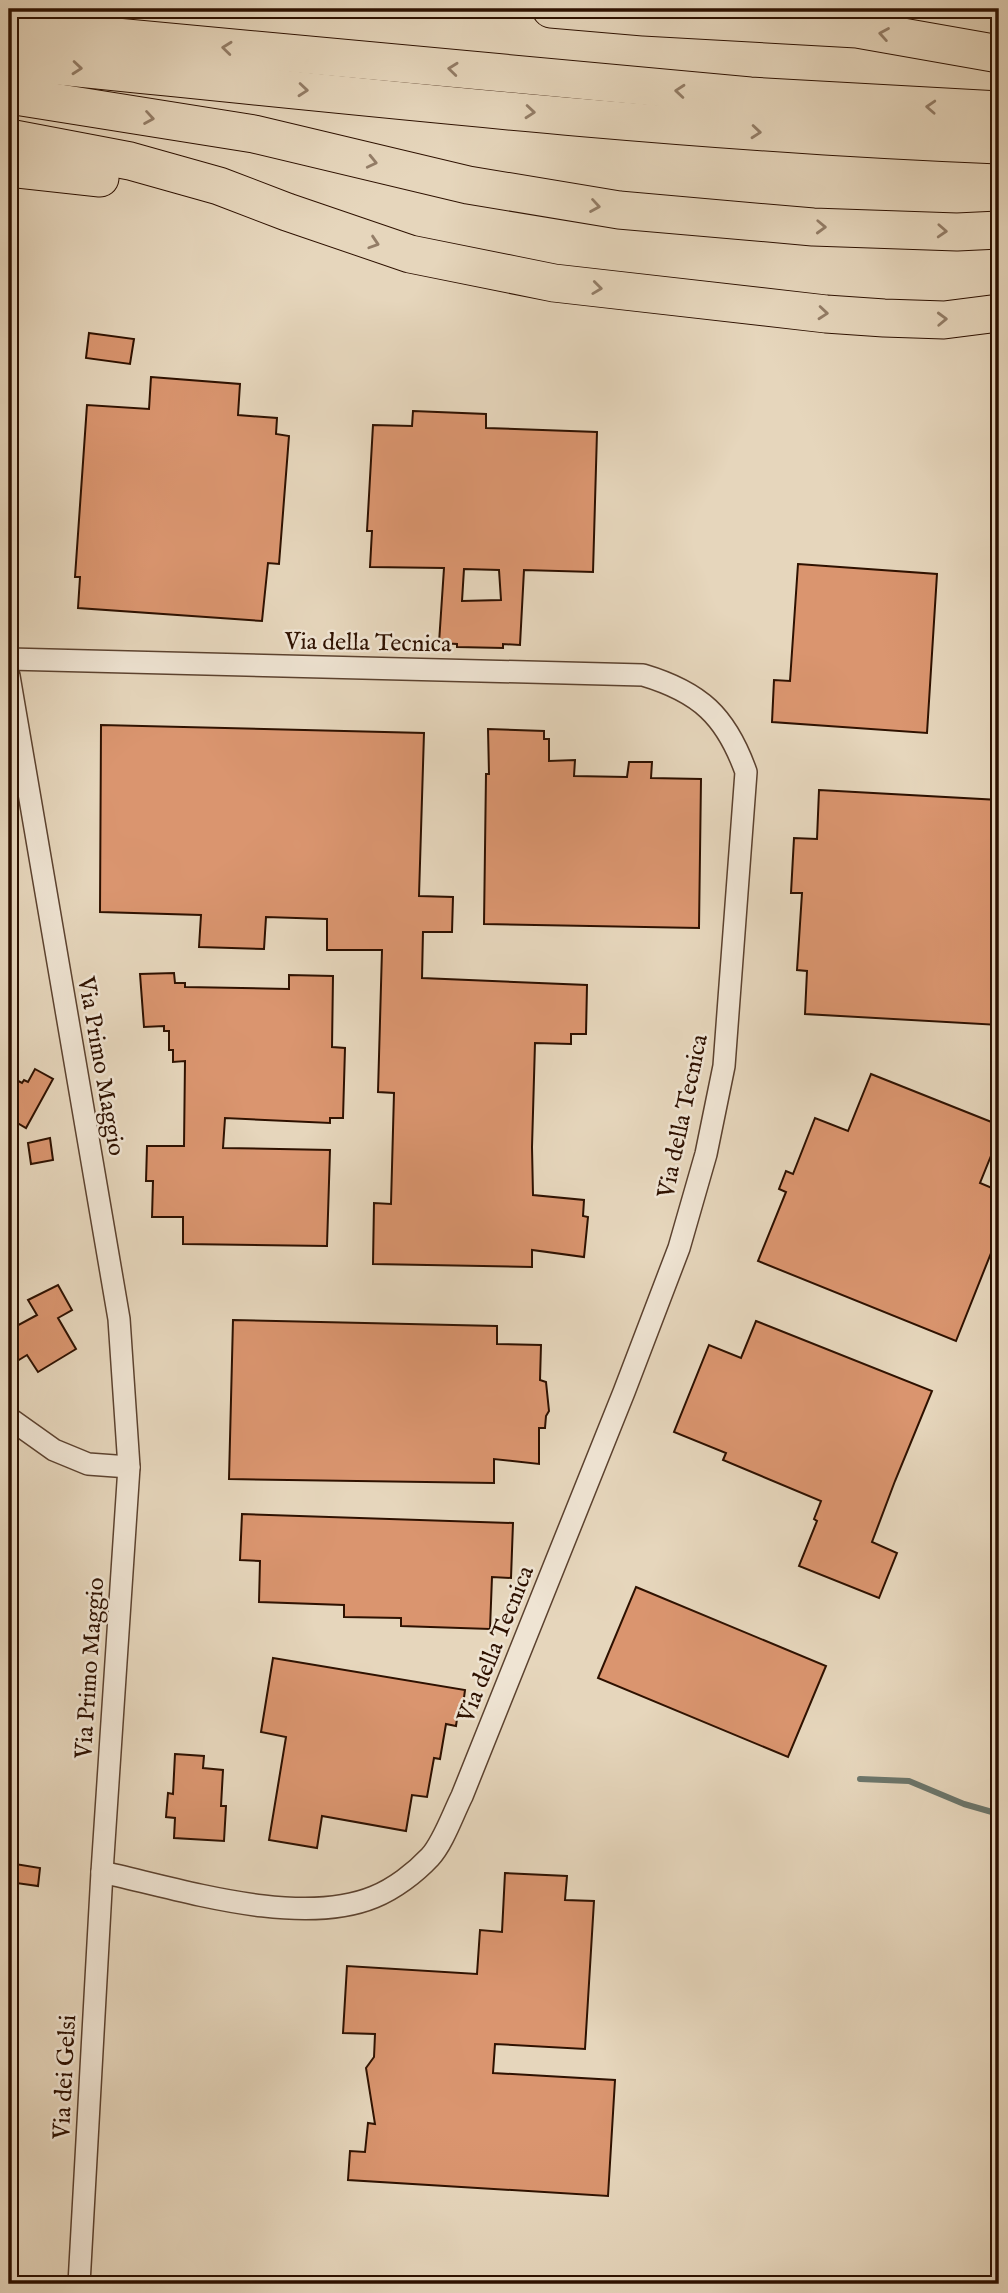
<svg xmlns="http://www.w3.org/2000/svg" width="1008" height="2293" viewBox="0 0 1008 2293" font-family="'IM FELL English',serif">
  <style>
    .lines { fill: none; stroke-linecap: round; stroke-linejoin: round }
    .stream { stroke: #6c766b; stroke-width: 6 }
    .building { fill: #da956f; stroke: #2e1100; stroke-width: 2; fill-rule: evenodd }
    .street-casing { stroke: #5c422f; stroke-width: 24 }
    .highway-casing { stroke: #2e1100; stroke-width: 39 }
    .street { stroke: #efe4d3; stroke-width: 21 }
    .highway { stroke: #e6d6bc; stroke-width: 37 }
    .oneway { stroke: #937d67 }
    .labels { text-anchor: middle; stroke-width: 5; stroke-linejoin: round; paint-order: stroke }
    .street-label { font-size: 24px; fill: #2e1100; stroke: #efe4d3 }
  </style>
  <rect width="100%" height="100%" fill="#e6d6bc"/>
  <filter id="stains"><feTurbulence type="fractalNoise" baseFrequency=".00286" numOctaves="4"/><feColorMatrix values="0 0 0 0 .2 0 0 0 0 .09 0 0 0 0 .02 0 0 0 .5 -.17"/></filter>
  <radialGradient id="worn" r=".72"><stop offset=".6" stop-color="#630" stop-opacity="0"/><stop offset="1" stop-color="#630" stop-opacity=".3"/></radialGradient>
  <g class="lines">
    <path class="stream" d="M860,1779L909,1781L964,1804L999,1814"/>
  </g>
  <g class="building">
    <path d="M89,333L134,339L130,364L86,358Z"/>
    <path d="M151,377L240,384L238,415L277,418L276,434L289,436L279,564L268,563L262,621L78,608L80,577H75L87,405L149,409Z"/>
    <path d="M413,411L486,414V428L597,432L593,572L524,570L520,645L503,644V648L457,647V644L439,643L444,568L370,567L372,531H367L373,425L412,426ZM464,569L499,570L501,600L462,601Z"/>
    <path d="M798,564L937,574L927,733L772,722L774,680L790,681Z"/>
    <path d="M101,725L424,733L419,896L453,897L452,932H423L422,978L587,985L586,1034H571V1044L535,1043L532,1147L533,1195L584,1200L583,1216L588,1217L584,1257L532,1250V1267L373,1264L374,1203L391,1204L394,1093L378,1092L382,950H327V919L266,917L264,949L199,947L201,915L100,912Z"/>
    <path d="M488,729L544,731V739H549V761L575,760L574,776L627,777L629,762H652L651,778L701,779L699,928L484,924L486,774H489Z"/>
    <path d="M819,790L999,800V1025L805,1014L807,971L797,970L802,893H791L794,838L817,839Z"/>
    <path d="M174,973L175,983H185V987L289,989V975L333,976L332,1047L345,1048L343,1118H330V1123L225,1118L223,1148L330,1150L327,1246L183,1244V1217H152L153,1181H146L147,1146H184L185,1061L173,1062V1050H169V1031H164V1026L144,1027L140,974Z"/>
    <path d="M35,1069L53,1079L26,1128L9,1118V1076L22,1083L24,1080L28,1082Z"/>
    <path d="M871,1074L999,1125V1136L980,1183L999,1191V1233L956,1341L758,1261L786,1192L779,1189L786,1171L793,1174L815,1118L848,1131Z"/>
    <path d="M50,1138L53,1160L31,1164L28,1143Z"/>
    <path d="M58,1285L72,1310L58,1318L76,1349L38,1372L27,1355L9,1366V1330L37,1315L28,1300Z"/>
    <path d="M233,1320L497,1326V1344L541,1345L540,1380L546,1382L549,1411L546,1416L545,1428H539V1464L494,1459V1483L229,1479Z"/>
    <path d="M756,1321L932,1391L895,1481L872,1542L897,1553L879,1598L799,1566L817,1521L814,1519L821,1501L723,1460L726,1453L674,1432L709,1345L741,1358Z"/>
    <path d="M242,1514L513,1523L511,1578L492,1577L490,1629L401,1626V1618L344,1617V1605L259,1602L260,1561L240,1560Z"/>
    <path d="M636,1587L826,1666L788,1757L598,1678Z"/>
    <path d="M273,1658L465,1690L462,1713L458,1712L456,1726L446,1724L440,1759L434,1758L427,1797L412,1795L406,1831L322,1816L317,1848L269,1840L286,1737L261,1732Z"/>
    <path d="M175,1754L204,1756L203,1768L223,1770L221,1806H226L224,1841L174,1838L175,1818L166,1817L168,1793L173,1794Z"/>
    <path d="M9,1863L40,1868L38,1886L9,1882Z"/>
    <path d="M505,1873L567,1876L565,1900L594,1901L585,2049L495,2044L493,2073L615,2080L608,2196L348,2180L350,2151L365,2152L368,2123L375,2124L366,2068L374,2057L375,2034L343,2033L347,1966L477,1974L480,1930L502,1932Z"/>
  </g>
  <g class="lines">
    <defs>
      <g id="street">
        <path d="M9,659L643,675C700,692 726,716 746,772L724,1066L706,1154L679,1248L624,1392L462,1796C453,1814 443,1843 430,1857C415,1873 394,1889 374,1897C299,1928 179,1889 102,1872"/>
        <path d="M9,676L119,1319L129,1467L102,1872L79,2284"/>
        <path d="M9,1418L54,1450L88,1464L129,1467"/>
      </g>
      <g id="highway">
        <path d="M551,9L644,17L857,29L999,54"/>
        <path d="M9,27L750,96L999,110"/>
        <path d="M9,61C338,94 668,132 999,145"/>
        <path d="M9,95L254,134L468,185L619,210L813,227L957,232L999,230"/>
        <path d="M9,138L130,161L219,186L287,212L410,254L554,283L826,314L884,318L944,320L999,313"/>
        <path d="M9,168L100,178"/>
      </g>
    </defs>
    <use href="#street" class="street-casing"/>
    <use href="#highway" class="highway-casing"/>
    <use href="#street" class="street"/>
    <use href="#highway" class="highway"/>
  </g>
  <defs><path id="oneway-chevron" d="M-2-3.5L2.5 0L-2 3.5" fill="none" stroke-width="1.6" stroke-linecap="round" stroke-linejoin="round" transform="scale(1.75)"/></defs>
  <g class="oneway">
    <use href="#oneway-chevron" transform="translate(884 34) rotate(-170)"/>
    <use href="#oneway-chevron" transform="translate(227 48) rotate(-174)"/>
    <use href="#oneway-chevron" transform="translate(77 68) rotate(5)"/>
    <use href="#oneway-chevron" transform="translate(453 69) rotate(-174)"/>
    <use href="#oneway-chevron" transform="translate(303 90) rotate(5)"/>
    <use href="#oneway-chevron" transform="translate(680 91) rotate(-175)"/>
    <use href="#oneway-chevron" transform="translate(931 107) rotate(-177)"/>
    <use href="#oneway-chevron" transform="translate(530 112) rotate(5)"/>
    <use href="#oneway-chevron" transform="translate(149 118) rotate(9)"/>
    <use href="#oneway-chevron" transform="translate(756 132) rotate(5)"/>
    <use href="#oneway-chevron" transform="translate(372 162) rotate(13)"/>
    <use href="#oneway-chevron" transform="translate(595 206) rotate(9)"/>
    <use href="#oneway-chevron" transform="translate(821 227) rotate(2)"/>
    <use href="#oneway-chevron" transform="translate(942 231) rotate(3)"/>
    <use href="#oneway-chevron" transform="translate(374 243) rotate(18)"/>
    <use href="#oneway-chevron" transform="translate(597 288) rotate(7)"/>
    <use href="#oneway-chevron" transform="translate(823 313) rotate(5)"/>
    <use href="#oneway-chevron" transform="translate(942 319) rotate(-2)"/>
  </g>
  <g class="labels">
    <g class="street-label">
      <text transform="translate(368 642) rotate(1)" y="8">Via della Tecnica</text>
      <text transform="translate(102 1066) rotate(80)" y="8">Via Primo Maggio</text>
      <text transform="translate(682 1116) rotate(-78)" y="8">Via della Tecnica</text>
      <text transform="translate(495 1644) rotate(-68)" y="8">Via della Tecnica</text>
      <text transform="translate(89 1668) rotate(-86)" y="8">Via Primo Maggio</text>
      <text transform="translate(64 2077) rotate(-87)" y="8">Via dei Gelsi</text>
    </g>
  </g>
  <rect width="1008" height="2293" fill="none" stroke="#e6d6bc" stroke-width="35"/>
  <rect x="10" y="10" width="987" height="2272" fill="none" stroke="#2e1100" stroke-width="3.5"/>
  <rect x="18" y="18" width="973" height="2258" fill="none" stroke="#2e1100" stroke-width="2"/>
  <rect width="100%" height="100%" filter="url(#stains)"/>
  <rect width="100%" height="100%" fill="url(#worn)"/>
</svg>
